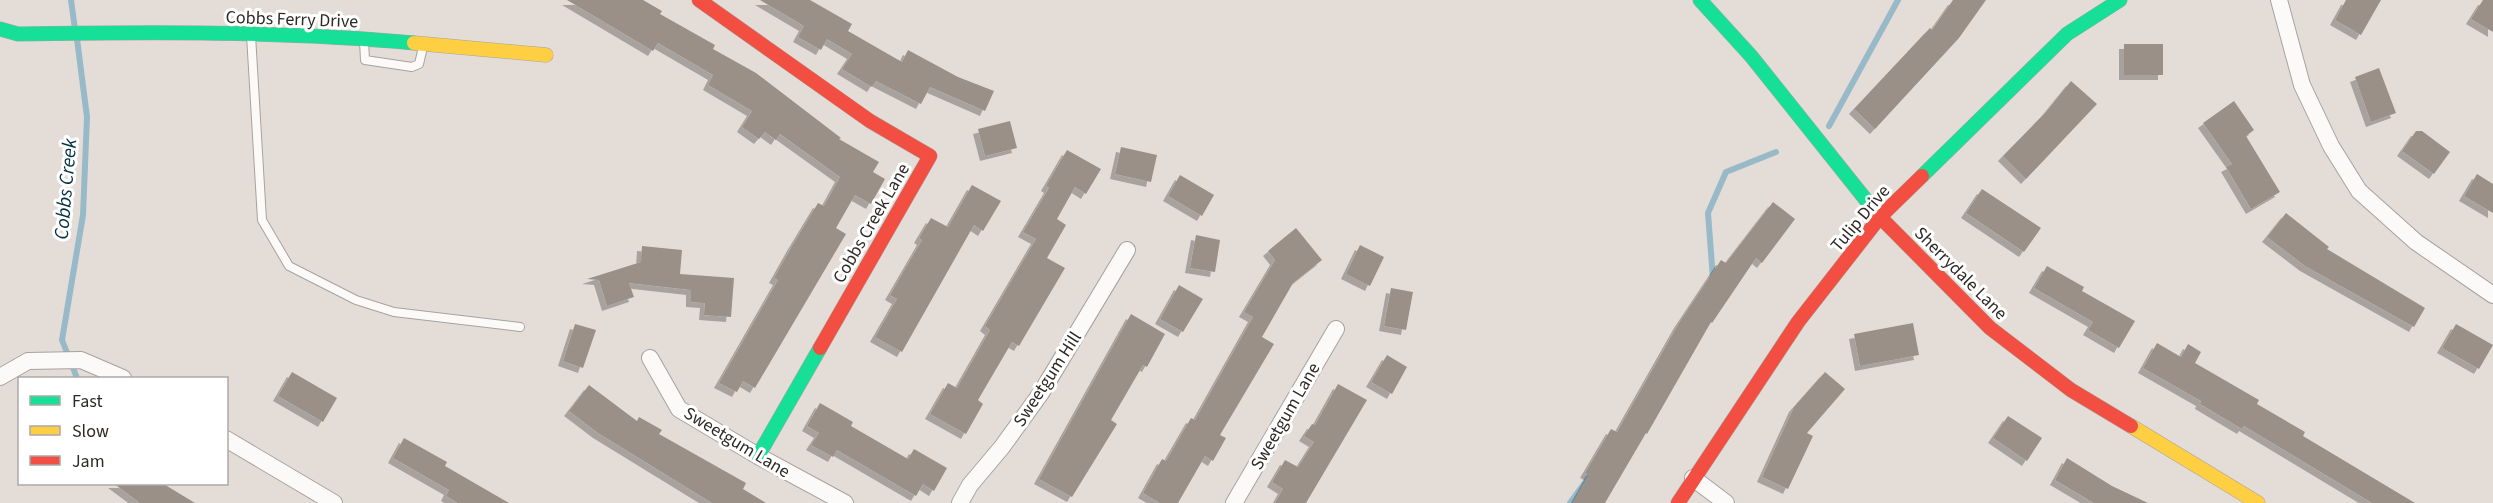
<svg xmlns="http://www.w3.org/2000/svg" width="2493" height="503" viewBox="0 0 2493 503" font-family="'Source Sans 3',sans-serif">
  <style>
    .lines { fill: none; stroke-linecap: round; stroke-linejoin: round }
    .stream { stroke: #98bac8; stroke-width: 6 }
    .building { fill: #9a9088; filter: url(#shadow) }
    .lane-casing { stroke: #a8a29d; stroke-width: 10 }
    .street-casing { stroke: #a8a29d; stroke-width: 18 }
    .fast-casing { stroke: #a8a29d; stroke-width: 15 }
    .slow-casing { stroke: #a8a29d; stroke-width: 15 }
    .jam-casing { stroke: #a8a29d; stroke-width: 15 }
    .lane { stroke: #fbfaf9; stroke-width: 8 }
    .street { stroke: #fbfaf9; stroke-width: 16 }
    .fast { stroke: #16e098; stroke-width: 14 }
    .slow { stroke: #ffcf43; stroke-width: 14 }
    .jam { stroke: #f24e42; stroke-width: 14 }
    .labels { text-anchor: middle; stroke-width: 6; stroke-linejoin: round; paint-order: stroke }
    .street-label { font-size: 18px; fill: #2e2925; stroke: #fff }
    .water-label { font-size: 20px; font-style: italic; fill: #013142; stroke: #fff }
  </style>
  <defs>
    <filter id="shadow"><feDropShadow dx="-5" dy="5" stdDeviation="0" flood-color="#0004"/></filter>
  </defs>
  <rect width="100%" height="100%" fill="#e4ddd7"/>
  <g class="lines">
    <g class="stream">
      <path d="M71,0L75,29"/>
      <path d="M77,39L87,117L83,215L62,340L77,378"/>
      <path d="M1829,126L1898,0"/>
      <path d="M1713,279L1708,213L1726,172L1776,152"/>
      <path d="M1570,503L1589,477"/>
    </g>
  </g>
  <g class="building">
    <path d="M567,0H643L662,11L660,14L715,45L713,49L756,73L841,138L839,139L879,162L873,172L885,179L871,204L855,195L836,228L846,234L755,388L743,381L737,392L719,383L778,280L774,278L792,246L818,203L824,206L840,177L780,134L776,140L765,132L759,139L742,127L752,111L708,85L713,75L658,43L653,51Z"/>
    <path d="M760,0H810L852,24L848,31L902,62L908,50L958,77L994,91L985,111L930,87L921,104L876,81L872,87L842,69L852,54L827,39L821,50L798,37L804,26Z"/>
    <path d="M1953,0H1986L1959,38L1875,129L1854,109L1930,28L1932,30Z"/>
    <path d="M2346,0H2381L2361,35L2335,20Z"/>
    <path d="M2483,0H2493V32L2471,19Z"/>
    <rect x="2124" y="44" width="39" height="31"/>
    <path d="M2379,68L2396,113L2371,122L2355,77Z"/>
    <path d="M2071,81L2097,104L2026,179L2003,156L2046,112Z"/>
    <path d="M2234,101L2254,130L2246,136L2280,192L2251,209L2226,167L2232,164L2203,123Z"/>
    <path d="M1010,121L1017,148L985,156L978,129Z"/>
    <path d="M2416,131H2422L2450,152L2434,174L2402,151Z"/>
    <path d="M1121,147L1157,155L1151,182L1115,174Z"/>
    <path d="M1067,150L1101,169L1086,194L1075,187L1057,219L1066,225L1047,258L1065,268L1019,346L1012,342L978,400L983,404L966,434L930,414L948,383L957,388L990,330L985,326L1036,239L1023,232L1049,188L1046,186Z"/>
    <path d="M2477,174L2493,184V213L2464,196Z"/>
    <path d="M1180,175L1214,195L1202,216L1168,196Z"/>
    <path d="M972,185L1001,201L983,231L974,225L902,352L875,337L897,299L890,295L922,240L919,238L931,218L948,227Z"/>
    <path d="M1982,189L2041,228L2024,252L1966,213Z"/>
    <path d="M1773,202L1795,219L1762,263L1756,258L1712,323L1711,322L1647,434L1646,433L1605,503H1573L1589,475L1585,473L1611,429L1617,432L1679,323L1721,260L1726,263Z"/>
    <path d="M2286,213L2329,247L2327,249L2425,308L2414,327L2305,266L2267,237Z"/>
    <path d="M1296,228L1322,260L1293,283L1262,337L1274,344L1220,435L1226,438L1213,461L1205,456L1178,503H1160L1143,493L1162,459L1166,461L1191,418L1195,420L1253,317L1244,312L1275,260L1268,251Z"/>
    <path d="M1196,235L1220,240L1215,272L1190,268Z"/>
    <path d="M1360,245L1384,257L1370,286L1346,274Z"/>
    <path d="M642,246L682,250L680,274L734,278L731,317L704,315L705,303L691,302V290L629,283L634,297L607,306L599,280L587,279L641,262Z"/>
    <path d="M2047,266L2084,287L2082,291L2135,321L2119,348L2088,330L2093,322L2034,288Z"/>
    <path d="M1179,285L1203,299L1183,332L1160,319Z"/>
    <path d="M1391,288L1413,292L1406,330L1384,326Z"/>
    <path d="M1131,314L1165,334L1147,367L1143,365L1111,420L1117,424L1072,497L1039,479Z"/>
    <path d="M1913,323L1919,355L1860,366L1854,334Z"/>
    <path d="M575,324L596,330L583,368L563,361Z"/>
    <path d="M2456,324L2493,345L2479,369L2442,348Z"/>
    <path d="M2157,343L2181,357L2188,344L2201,352L2195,363L2259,400L2257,404L2305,432L2303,436L2415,503H2372L2244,426L2242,429L2200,404L2201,401L2143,368Z"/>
    <path d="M1387,355L1407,367L1392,394L1371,382Z"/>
    <path d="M292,372L337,398L323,422L278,396Z"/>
    <path d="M1825,372L1845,389L1807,433L1813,436L1788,489L1762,477L1794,407Z"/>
    <path d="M1338,384L1367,400L1306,503H1275L1283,489L1272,482L1285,460L1298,467L1314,442L1304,436L1312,424L1315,425Z"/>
    <path d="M589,385L637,421L639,417L662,430L659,434L746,483L743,489L766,503H712L598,433L569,411Z"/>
    <path d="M820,403L853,422L851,426L908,459L914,449L947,468L934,491L923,484L916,496L837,450L833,457L811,445L819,433L807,426Z"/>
    <path d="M2008,416L2042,438L2027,461L1993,438Z"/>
    <path d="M404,438L447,462L445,466L509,503H458L446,496L449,490L393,458Z"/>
    <path d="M2067,458L2112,486L2148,503H2094L2055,480Z"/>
    <path d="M113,483H162L195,503H140Z"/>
  </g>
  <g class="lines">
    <defs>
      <g id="lane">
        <path d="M251,35L262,220L289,266L356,300L394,312L520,327"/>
        <path d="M364,41L365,60L412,67L419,64L423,47"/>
      </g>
      <g id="street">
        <path d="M2279,0L2302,85L2331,146L2359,191L2416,242L2493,295"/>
        <path d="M650,358L679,409L758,456L845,503"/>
        <path d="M0,377L28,361L81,360L123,378"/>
        <path d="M226,439L334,503"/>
        <path d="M1693,478L1726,503"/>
        <path d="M960,503L970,485L1002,447L1041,393L1127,250"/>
        <path d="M1234,503L1336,329"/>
      </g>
      <g id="fast">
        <path d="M1700,0L1751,56L1878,215"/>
        <path d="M0,29L18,34C150,32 283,31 414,43"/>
        <path d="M1922,176L2067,34L2120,0"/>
        <path d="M758,456L820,348"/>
      </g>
      <g id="slow">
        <path d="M414,43L546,55"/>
        <path d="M2131,426L2258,503"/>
      </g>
      <g id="jam">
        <path d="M699,0L870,121L930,156L820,348"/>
        <path d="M1878,215L1990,328L2071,390L2131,426"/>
        <path d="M1678,503L1798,322L1880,217L1922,176"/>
      </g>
    </defs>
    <use href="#lane" class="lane-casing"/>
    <use href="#street" class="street-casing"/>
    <use href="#fast" class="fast-casing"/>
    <use href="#slow" class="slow-casing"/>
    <use href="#jam" class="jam-casing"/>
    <use href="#lane" class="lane"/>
    <use href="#street" class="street"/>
    <use href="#fast" class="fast"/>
    <use href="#slow" class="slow"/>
    <use href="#jam" class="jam"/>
  </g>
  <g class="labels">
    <g class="street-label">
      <text transform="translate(292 19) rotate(2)" y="6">Cobbs Ferry Drive</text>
      <text transform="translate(1860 218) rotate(-50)" y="6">Tulip Drive</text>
      <text transform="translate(871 223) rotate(-60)" y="6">Cobbs Creek Lane</text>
      <text transform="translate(1961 273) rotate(45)" y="6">Sherrydale Lane</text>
      <text transform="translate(1047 379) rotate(-57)" y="6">Sweetgum Hill</text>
      <text transform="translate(1285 416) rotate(-60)" y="6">Sweetgum Lane</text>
      <text transform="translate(737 442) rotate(31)" y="6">Sweetgum Lane</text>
    </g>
    <g class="water-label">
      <text transform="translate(65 189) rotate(-85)" y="7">Cobbs Creek</text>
    </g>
  </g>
  <rect x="18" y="377" width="210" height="108" fill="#ffffff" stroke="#aba9a8" stroke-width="1.5"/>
  <rect x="30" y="396" width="30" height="9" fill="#16e098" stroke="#aba9a8" stroke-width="1.5"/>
  <text x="72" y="407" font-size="18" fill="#2e2925">Fast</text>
  <rect x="30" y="426" width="30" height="9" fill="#ffcf43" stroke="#aba9a8" stroke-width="1.5"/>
  <text x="72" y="437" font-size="18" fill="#2e2925">Slow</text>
  <rect x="30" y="456" width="30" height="9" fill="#f24e42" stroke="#aba9a8" stroke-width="1.5"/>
  <text x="72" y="467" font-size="18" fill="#2e2925">Jam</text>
</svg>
